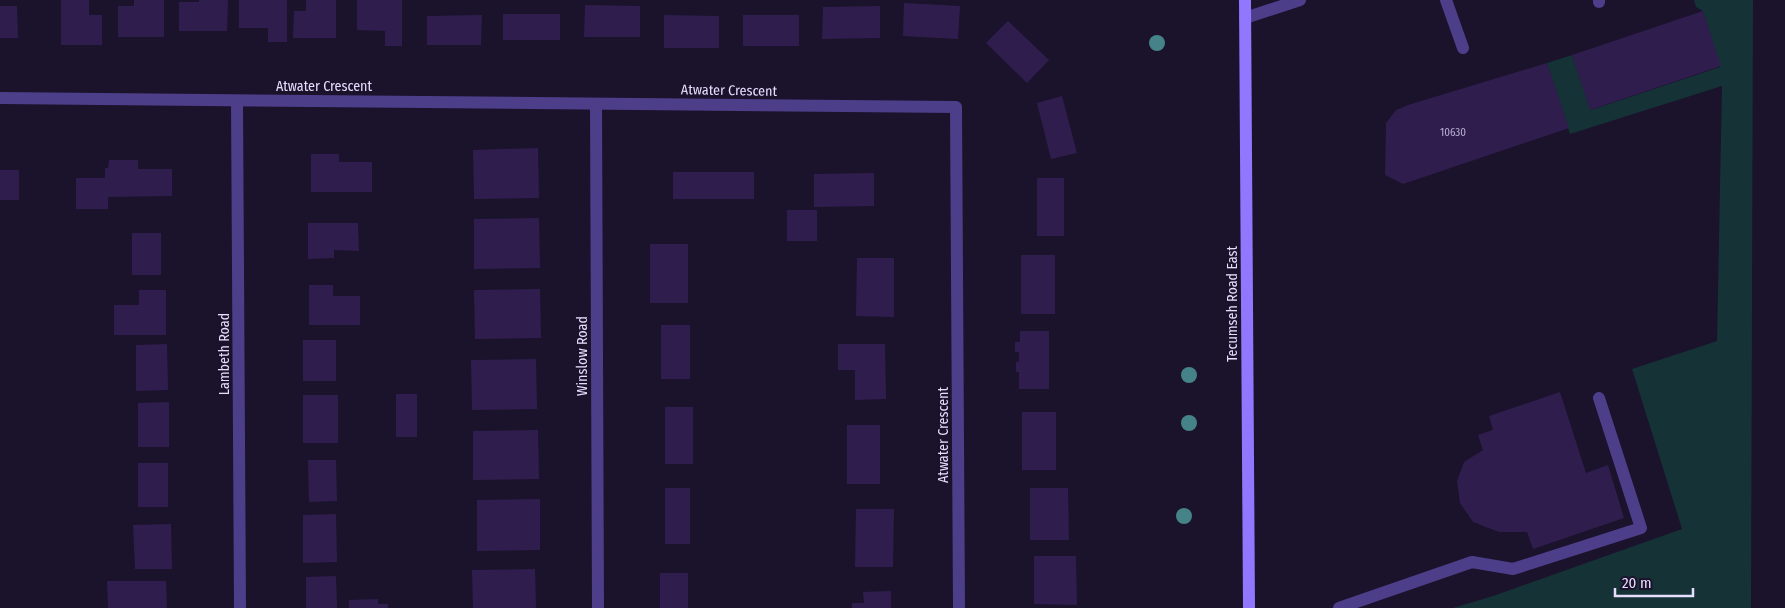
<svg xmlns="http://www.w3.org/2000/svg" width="1785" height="608" viewBox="0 0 1785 608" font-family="'Fira Sans Condensed',sans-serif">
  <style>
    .green { fill: #153236 }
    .building { fill: #2f1e4d }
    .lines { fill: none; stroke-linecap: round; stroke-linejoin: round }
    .service { stroke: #4d3e8a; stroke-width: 12 }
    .minor { stroke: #4d3e8a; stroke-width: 12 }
    .tertiary { stroke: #4d3e8a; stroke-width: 12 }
    .secondary { stroke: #9077fd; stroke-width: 12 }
    .tree { fill: #468389 }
    .labels { text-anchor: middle; stroke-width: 4; stroke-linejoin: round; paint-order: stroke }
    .number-label { font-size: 11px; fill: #b9aed2 }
    .street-label { font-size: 14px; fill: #e7defe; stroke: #1b122c }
  </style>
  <rect width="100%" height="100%" fill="#1b122c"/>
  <path class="green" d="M1694,0H1753L1751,608H1453L1493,596L1682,529L1632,369L1717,341L1722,86L1570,134L1547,63L1572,55L1591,110L1720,67L1703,11L1696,7Z"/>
  <g class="building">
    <path d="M61,0H89V15H102V45H61Z"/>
    <path d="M134,0H164V37H118V6H134Z"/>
    <path d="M199,0H228L227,31H179V2H199Z"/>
    <path d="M239,0H287V42H268V28H239Z"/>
    <path d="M306,0H336V38H293L294,11H306Z"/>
    <path d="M357,0H402V46H385V31L357,30Z"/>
    <path d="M904,3L960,6L958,39L903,36Z"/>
    <path d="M585,5L640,6V37H584Z"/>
    <path d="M0,6H17L18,38H0Z"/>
    <path d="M880,6V38L822,39L823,7Z"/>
    <path d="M1703,11L1721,66L1590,110L1572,55Z"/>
    <rect x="503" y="14" width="57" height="26"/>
    <path d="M482,15L481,45H427V16Z"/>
    <path d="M664,15L719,16V48H664Z"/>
    <rect x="743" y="15" width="56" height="31"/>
    <path d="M1008,21L1049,60L1027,83L986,43Z"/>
    <path d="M1547,63L1569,128L1403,184L1385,175L1386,123L1396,110L1408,105Z"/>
    <path d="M1062,96L1077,153L1051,159L1037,103Z"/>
    <path d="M538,148L539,198L474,199L473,150Z"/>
    <path d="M311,154H339V162H372V192H311Z"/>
    <path d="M109,160H138V169H172V196L108,197V209H76V178H105V168H108Z"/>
    <rect x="0" y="170" width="19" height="30"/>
    <rect x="673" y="172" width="81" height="27"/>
    <path d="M874,173V206L814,207V174Z"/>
    <rect x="1037" y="178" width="27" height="58"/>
    <rect x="787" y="210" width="30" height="31"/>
    <path d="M539,218L540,268L474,269V219Z"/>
    <path d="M308,223H358L359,251L334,250V258L308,259Z"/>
    <rect x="132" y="233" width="29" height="42"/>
    <rect x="650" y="244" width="38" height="59"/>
    <rect x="1021" y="255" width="34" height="59"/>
    <path d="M857,258H894V317L856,316Z"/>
    <path d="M309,285H333V296H360V325H309Z"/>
    <path d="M540,289L541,338L475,339L474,290Z"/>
    <path d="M139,290H166V335H114V305H139Z"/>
    <rect x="661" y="325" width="29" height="54"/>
    <path d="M1020,331H1049V389H1019V372H1016V362H1019V352H1015V342H1020Z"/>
    <rect x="303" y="340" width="33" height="41"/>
    <path d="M167,344L168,390L136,391V345Z"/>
    <path d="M838,344H885L886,399L855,400V370H838Z"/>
    <path d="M536,359L537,409L472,410L471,360Z"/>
    <path d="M1560,392L1586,473L1608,465L1624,518L1533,549L1527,532H1499L1473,522L1460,503L1457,481L1464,462L1483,450L1478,435L1493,430L1489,416Z"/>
    <rect x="396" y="394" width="21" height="43"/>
    <rect x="303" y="395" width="35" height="48"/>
    <path d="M169,402V447H138V403Z"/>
    <rect x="665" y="407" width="28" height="57"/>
    <rect x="1022" y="412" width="34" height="58"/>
    <rect x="847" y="425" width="33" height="59"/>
    <path d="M538,430L539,479L473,480V431Z"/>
    <path d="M308,460H336L337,501L309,502Z"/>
    <rect x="138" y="463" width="30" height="44"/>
    <rect x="665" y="488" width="25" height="56"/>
    <path d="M1030,488H1068L1069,540H1030Z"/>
    <path d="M540,499V550L477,551V500Z"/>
    <path d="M856,509H894L893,567H855Z"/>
    <path d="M336,514L337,562L303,563V515Z"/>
    <path d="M171,524L172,569H135L133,525Z"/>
    <path d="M1034,556H1076L1077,605L1034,604Z"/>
    <path d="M535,569L536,608H473L472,570Z"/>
    <rect x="660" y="573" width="28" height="35"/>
    <path d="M336,576L337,608H306V577Z"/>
    <path d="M107,581H166L167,608H108Z"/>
    <path d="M891,591V608H852V603H864L863,592Z"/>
    <path d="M378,599V604H388V608H349V600Z"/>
  </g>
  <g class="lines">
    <g class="service">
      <path d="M1446,0L1463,48"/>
      <path d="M1599,0V2"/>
      <path d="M1339,608L1472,562L1513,569L1641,528L1599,398"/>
    </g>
    <g class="minor">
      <path d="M0,98L956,107L959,608"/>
      <path d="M237,101L240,608"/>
      <path d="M596,104L598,608"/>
    </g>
    <path class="tertiary" d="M1245,18L1300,0"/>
    <path class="secondary" d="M1245,0L1249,608"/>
  </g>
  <g class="tree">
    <circle cx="1157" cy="43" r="8"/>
    <circle cx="1189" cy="375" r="8"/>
    <circle cx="1189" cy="423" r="8"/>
    <circle cx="1184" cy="516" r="8"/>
  </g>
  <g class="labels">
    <g class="number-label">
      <text x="1453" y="136">10630</text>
    </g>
    <g class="street-label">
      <text x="324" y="91">Atwater Crescent</text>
      <text transform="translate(729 90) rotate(1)" y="5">Atwater Crescent</text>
      <text transform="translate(1232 304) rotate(-90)" y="5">Tecumseh Road East</text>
      <text transform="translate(224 354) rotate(-90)" y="5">Lambeth Road</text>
      <text transform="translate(582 356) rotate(-90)" y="5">Winslow Road</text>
      <text transform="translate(943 435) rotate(-90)" y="5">Atwater Crescent</text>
    </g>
  </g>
  <path d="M1615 588v8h78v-8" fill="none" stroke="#e7defe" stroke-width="2.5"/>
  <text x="1622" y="588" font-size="15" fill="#e7defe" stroke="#1b122c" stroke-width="4" paint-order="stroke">20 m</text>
</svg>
